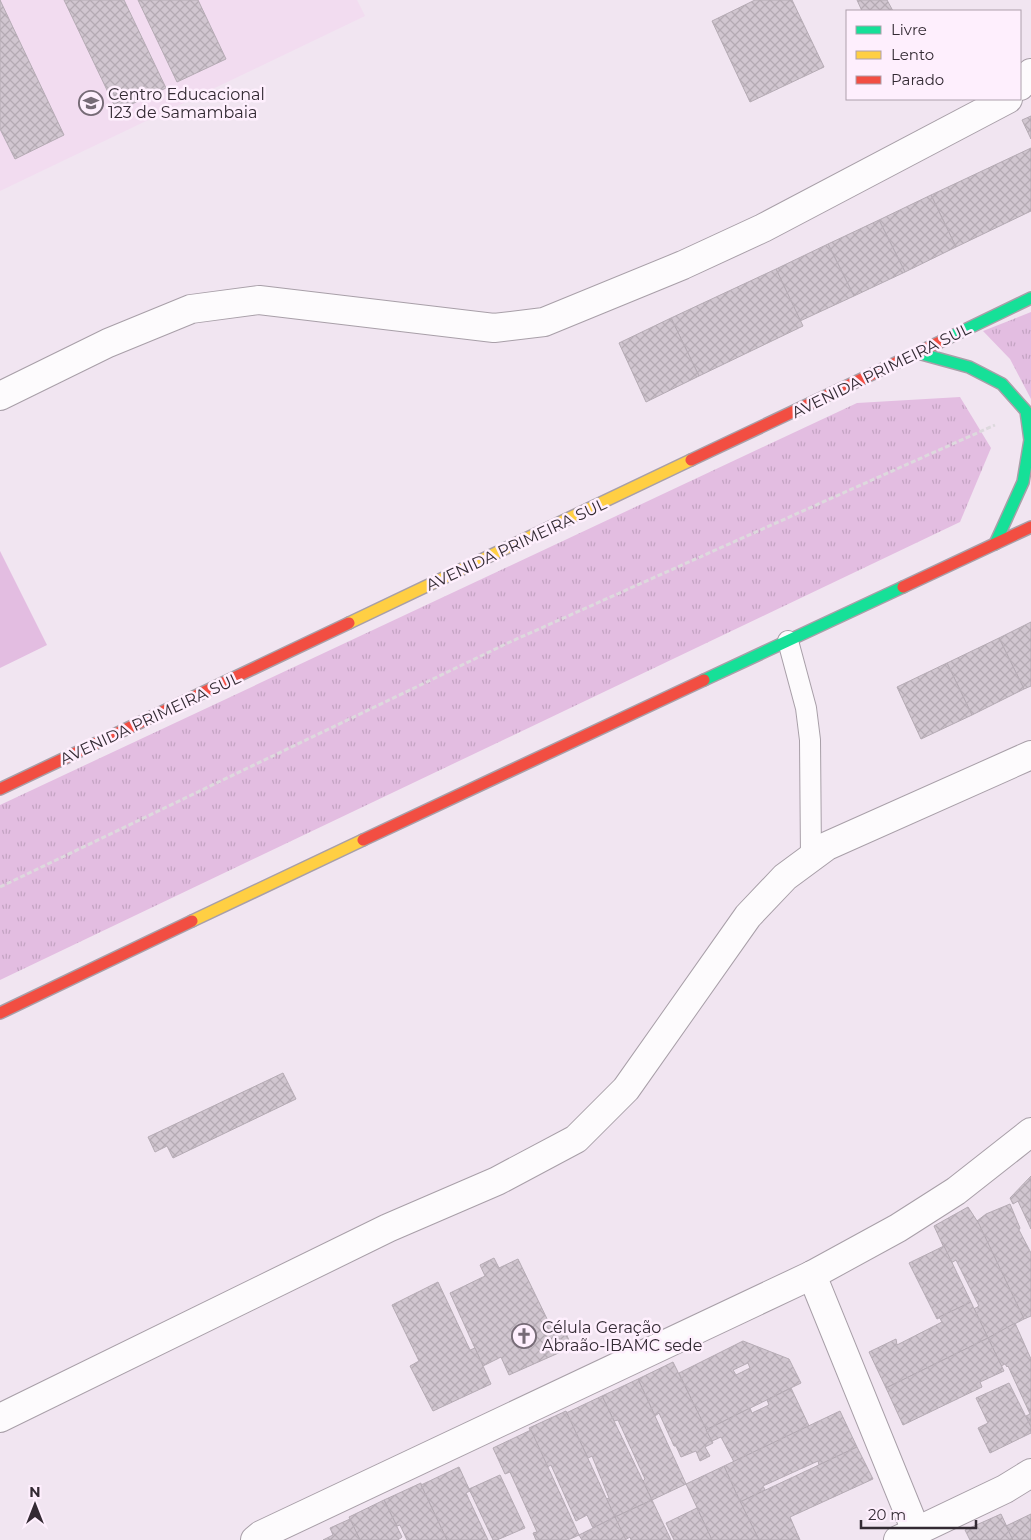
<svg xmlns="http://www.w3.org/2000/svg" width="1031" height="1540" viewBox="0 0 1031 1540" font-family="Montserrat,sans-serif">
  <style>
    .built { fill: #f2dcf0 }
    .green { fill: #e3bde1 }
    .park { fill: url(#park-tufts) }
    .building { fill: url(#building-cross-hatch); stroke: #b5abb4; fill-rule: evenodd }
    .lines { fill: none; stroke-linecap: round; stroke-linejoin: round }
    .lane-casing { stroke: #a89fa8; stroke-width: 22 }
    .street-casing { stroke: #a89fa8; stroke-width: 30 }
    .fast-casing { stroke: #a89fa8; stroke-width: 14 }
    .slow-casing { stroke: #a89fa8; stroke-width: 14 }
    .jam-casing { stroke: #a89fa8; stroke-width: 14 }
    .path { stroke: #ddd9dd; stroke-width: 3; stroke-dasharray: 5 2.5; stroke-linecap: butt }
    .lane { stroke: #fdfbfd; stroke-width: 20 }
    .street { stroke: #fdfbfd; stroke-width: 28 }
    .fast { stroke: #16e098; stroke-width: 11 }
    .slow { stroke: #ffcf43; stroke-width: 11 }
    .jam { stroke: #f24e42; stroke-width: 11 }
    .labels { text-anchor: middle; stroke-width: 5; stroke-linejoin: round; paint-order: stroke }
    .poi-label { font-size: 16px; fill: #332a33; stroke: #feeffd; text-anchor: start }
    .street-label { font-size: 16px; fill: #332a33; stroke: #feeffd }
  </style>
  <defs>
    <pattern id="park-tufts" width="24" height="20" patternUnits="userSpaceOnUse" patternTransform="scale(1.25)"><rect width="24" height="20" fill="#e3bde1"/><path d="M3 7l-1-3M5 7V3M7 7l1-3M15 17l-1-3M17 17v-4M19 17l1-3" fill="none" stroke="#c3a3c2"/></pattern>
    <pattern id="building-cross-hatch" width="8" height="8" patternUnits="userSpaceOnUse" patternTransform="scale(1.25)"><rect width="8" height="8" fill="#d1c6d0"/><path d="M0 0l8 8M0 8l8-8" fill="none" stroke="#b4aab3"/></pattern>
  </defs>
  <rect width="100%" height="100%" fill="#f1e5f1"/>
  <path class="built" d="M0,0H357L365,16L0,191Z"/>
  <path class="green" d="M0,551L47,645L0,668Z"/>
  <g class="park">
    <path d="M1031,312V399L1010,359L983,331Z"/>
    <path d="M960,397L991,448L960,522L0,980V805L857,403Z"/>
  </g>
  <g class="building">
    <path d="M0,0L64,135L15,159L0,129Z"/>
    <path d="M64,0H124L166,88L117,111Z"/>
    <path d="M138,0H198L226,59L177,82Z"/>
    <path d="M755,0H792L824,67L750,102L712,21Z"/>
    <path d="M857,0H887L893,11H862Z"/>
    <path d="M1031,116V139L1022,120Z"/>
    <path d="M1031,148V211L956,247L931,195Z"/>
    <path d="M931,195L956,247L905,272L879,220Z"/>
    <path d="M879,220L905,272L854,296L828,244Z"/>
    <path d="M828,244L854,296L800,321L776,269Z"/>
    <path d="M776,269L803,326L699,376L671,318Z"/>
    <path d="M671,318L699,376L646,402L619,343Z"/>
    <path d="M1031,622V686L1024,689L999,638Z"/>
    <path d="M999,638L1024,689L972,715L947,663Z"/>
    <path d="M947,663L972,715L921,739L897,687Z"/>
    <path d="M283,1073L296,1099L173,1158L167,1146L155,1152L148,1137Z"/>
    <path d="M1031,1176V1229L1018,1201L1013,1204L1010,1198Z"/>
    <path d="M1010,1204L1020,1228L1019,1230L1031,1253V1316L1024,1319L977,1221L986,1214Z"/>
    <path d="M968,1207L979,1224L1024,1319L988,1338L974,1309L979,1306L956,1260L951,1263L934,1226Z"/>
    <path d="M944,1246L971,1302L937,1319L909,1263Z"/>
    <path d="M494,1258L499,1268L518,1259L551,1327L561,1322L572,1347L509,1375L501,1357L483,1366L450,1293L485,1276L480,1265Z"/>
    <path d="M438,1282L470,1350L475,1348L491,1384L433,1411L410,1366L419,1361L392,1305Z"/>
    <path d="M971,1302L988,1338L886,1388L869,1352L896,1339L897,1345L942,1322L939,1317Z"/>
    <path d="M1015,1323L1031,1359V1427L1026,1416L1030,1414L1008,1366L1007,1367L1005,1364L1001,1366L988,1338Z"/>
    <path d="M988,1338L1004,1371L980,1382L982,1387L903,1425L886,1388Z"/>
    <path d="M743,1341L789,1359L801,1383L706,1430L679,1373ZM748,1363L750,1368L736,1375L733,1370Z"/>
    <path d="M673,1362L713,1443L705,1447L710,1456L700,1461L696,1451L681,1457L676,1446H674L659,1413L655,1416L638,1379Z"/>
    <path d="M638,1379L686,1484L652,1500L643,1481L645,1479L618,1420L614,1421L602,1396Z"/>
    <path d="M1009,1383L1031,1427V1433L990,1453L978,1428L988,1423L976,1398Z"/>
    <path d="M791,1388L809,1426L734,1462L721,1437L712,1441L706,1430L750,1408L752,1413L769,1405L767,1400Z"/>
    <path d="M602,1396L652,1500L615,1517L606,1499L609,1498L592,1456L588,1458L566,1413Z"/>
    <path d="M566,1411L615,1517L593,1528L587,1515L576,1521L551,1465L547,1467L529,1428Z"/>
    <path d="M840,1411L857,1447L819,1465L818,1461L763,1486L765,1490L740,1502L724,1466Z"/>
    <path d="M531,1430L579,1535L568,1540H536L533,1533L537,1532L510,1472L505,1474L493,1448Z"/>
    <path d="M857,1447L873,1479L790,1517L800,1540H759L740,1502Z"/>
    <path d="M724,1466L737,1495L759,1540H712L686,1484Z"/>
    <path d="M459,1467L470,1491L466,1493L488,1540H447L421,1485Z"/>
    <path d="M500,1475L525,1528L497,1540H493L469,1489Z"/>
    <path d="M421,1483V1485L447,1540H407L400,1525L397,1526L384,1500Z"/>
    <path d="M384,1500L402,1537L398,1540H360L349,1517Z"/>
    <path d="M652,1500L671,1540H631L630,1537L625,1540L615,1517Z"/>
    <path d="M697,1508L712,1540H674L666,1523Z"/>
    <path d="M1001,1514L1013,1540H970L965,1530Z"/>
    <path d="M1031,1514V1540H1013L1006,1526Z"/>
    <path d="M615,1517L626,1540H582L579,1535Z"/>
    <path d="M350,1519L360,1540H323L333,1535L330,1528Z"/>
  </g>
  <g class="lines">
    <defs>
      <path id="lane" d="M788,641L806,708L810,740L811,858"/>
      <g id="street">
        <path d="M1020,86L1031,73"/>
        <path d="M0,396L108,343L191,309L259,300L494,328L544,322L683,265L763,228L1008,99"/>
        <path d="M812,1275L916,1531"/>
        <path d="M0,1418L388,1228L497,1181L576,1139L626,1089L748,916L785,877L827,846L1031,755"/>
        <path d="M255,1540L261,1535L812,1275L898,1228L956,1191L1031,1132"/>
        <path d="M898,1540L1005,1489L1031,1473"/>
      </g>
      <g id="fast">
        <path d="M942,341L1031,298"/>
        <path d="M918,353L969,367L1002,384L1026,411L1030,440L1023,482L995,544"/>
        <path d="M704,680L903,587"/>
      </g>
      <g id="slow">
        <path d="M349,623L691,460"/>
        <path d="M192,921L363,840"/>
      </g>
      <g id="jam">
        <path d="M691,460L942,341"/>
        <path d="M903,587L1031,527"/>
        <path d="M0,789L349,623"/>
        <path d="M363,840L704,680"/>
        <path d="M0,1013L192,921"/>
      </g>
    </defs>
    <use href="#lane" class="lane-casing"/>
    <use href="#street" class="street-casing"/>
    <use href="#fast" class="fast-casing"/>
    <use href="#slow" class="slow-casing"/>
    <use href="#jam" class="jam-casing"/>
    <path class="path" d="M0,887L510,642L995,425"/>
    <use href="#lane" class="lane"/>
    <use href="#street" class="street"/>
    <use href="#fast" class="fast"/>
    <use href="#slow" class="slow"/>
    <use href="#jam" class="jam"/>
  </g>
  <defs>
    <symbol id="school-ring" viewBox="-11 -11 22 22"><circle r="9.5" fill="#feeffd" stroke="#766b76" stroke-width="1.5"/><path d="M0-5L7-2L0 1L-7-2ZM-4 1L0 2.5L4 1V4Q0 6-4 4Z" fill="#766b76"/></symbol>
    <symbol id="church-ring" viewBox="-11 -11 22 22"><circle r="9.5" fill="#feeffd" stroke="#766b76" stroke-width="1.5"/><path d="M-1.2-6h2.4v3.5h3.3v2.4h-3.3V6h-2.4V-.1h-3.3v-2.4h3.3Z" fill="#766b76"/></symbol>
  </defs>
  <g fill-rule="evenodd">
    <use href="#school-ring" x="77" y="89" width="28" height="28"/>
    <use href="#church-ring" x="510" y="1322" width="28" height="28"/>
  </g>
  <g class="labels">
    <g class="poi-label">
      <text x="108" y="100">Centro Educacional<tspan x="108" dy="18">123 de Samambaia</tspan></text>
      <text x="542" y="1333">Célula Geração<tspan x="542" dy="18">Abraão-IBAMC sede</tspan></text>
    </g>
    <g class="street-label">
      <text transform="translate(881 370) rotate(-26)" y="6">AVENIDA PRIMEIRA SUL</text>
      <text transform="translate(516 544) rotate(-25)" y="6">AVENIDA PRIMEIRA SUL</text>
      <text transform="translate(150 718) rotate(-25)" y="6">AVENIDA PRIMEIRA SUL</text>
    </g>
  </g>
  <rect x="846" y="10" width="175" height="90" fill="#feeffd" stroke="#ada0ac"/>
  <rect x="856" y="26" width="25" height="8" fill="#16e098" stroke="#ada0ac"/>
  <text x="891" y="35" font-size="15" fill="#332a33">Livre</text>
  <rect x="856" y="51" width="25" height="8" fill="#ffcf43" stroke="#ada0ac"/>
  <text x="891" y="60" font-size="15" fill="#332a33">Lento</text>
  <rect x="856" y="76" width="25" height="8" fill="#f24e42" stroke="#ada0ac"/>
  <text x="891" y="85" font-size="15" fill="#332a33">Parado</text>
  <g transform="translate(35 1505)" stroke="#feeffd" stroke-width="4" paint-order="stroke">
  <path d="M0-4L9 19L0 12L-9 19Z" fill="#332a33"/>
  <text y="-8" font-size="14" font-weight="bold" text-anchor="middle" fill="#332a33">N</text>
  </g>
  <path d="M861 1520v8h115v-8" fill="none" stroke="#332a33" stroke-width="2.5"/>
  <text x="868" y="1520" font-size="15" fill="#332a33" stroke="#feeffd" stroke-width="4" paint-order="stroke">20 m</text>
</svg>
